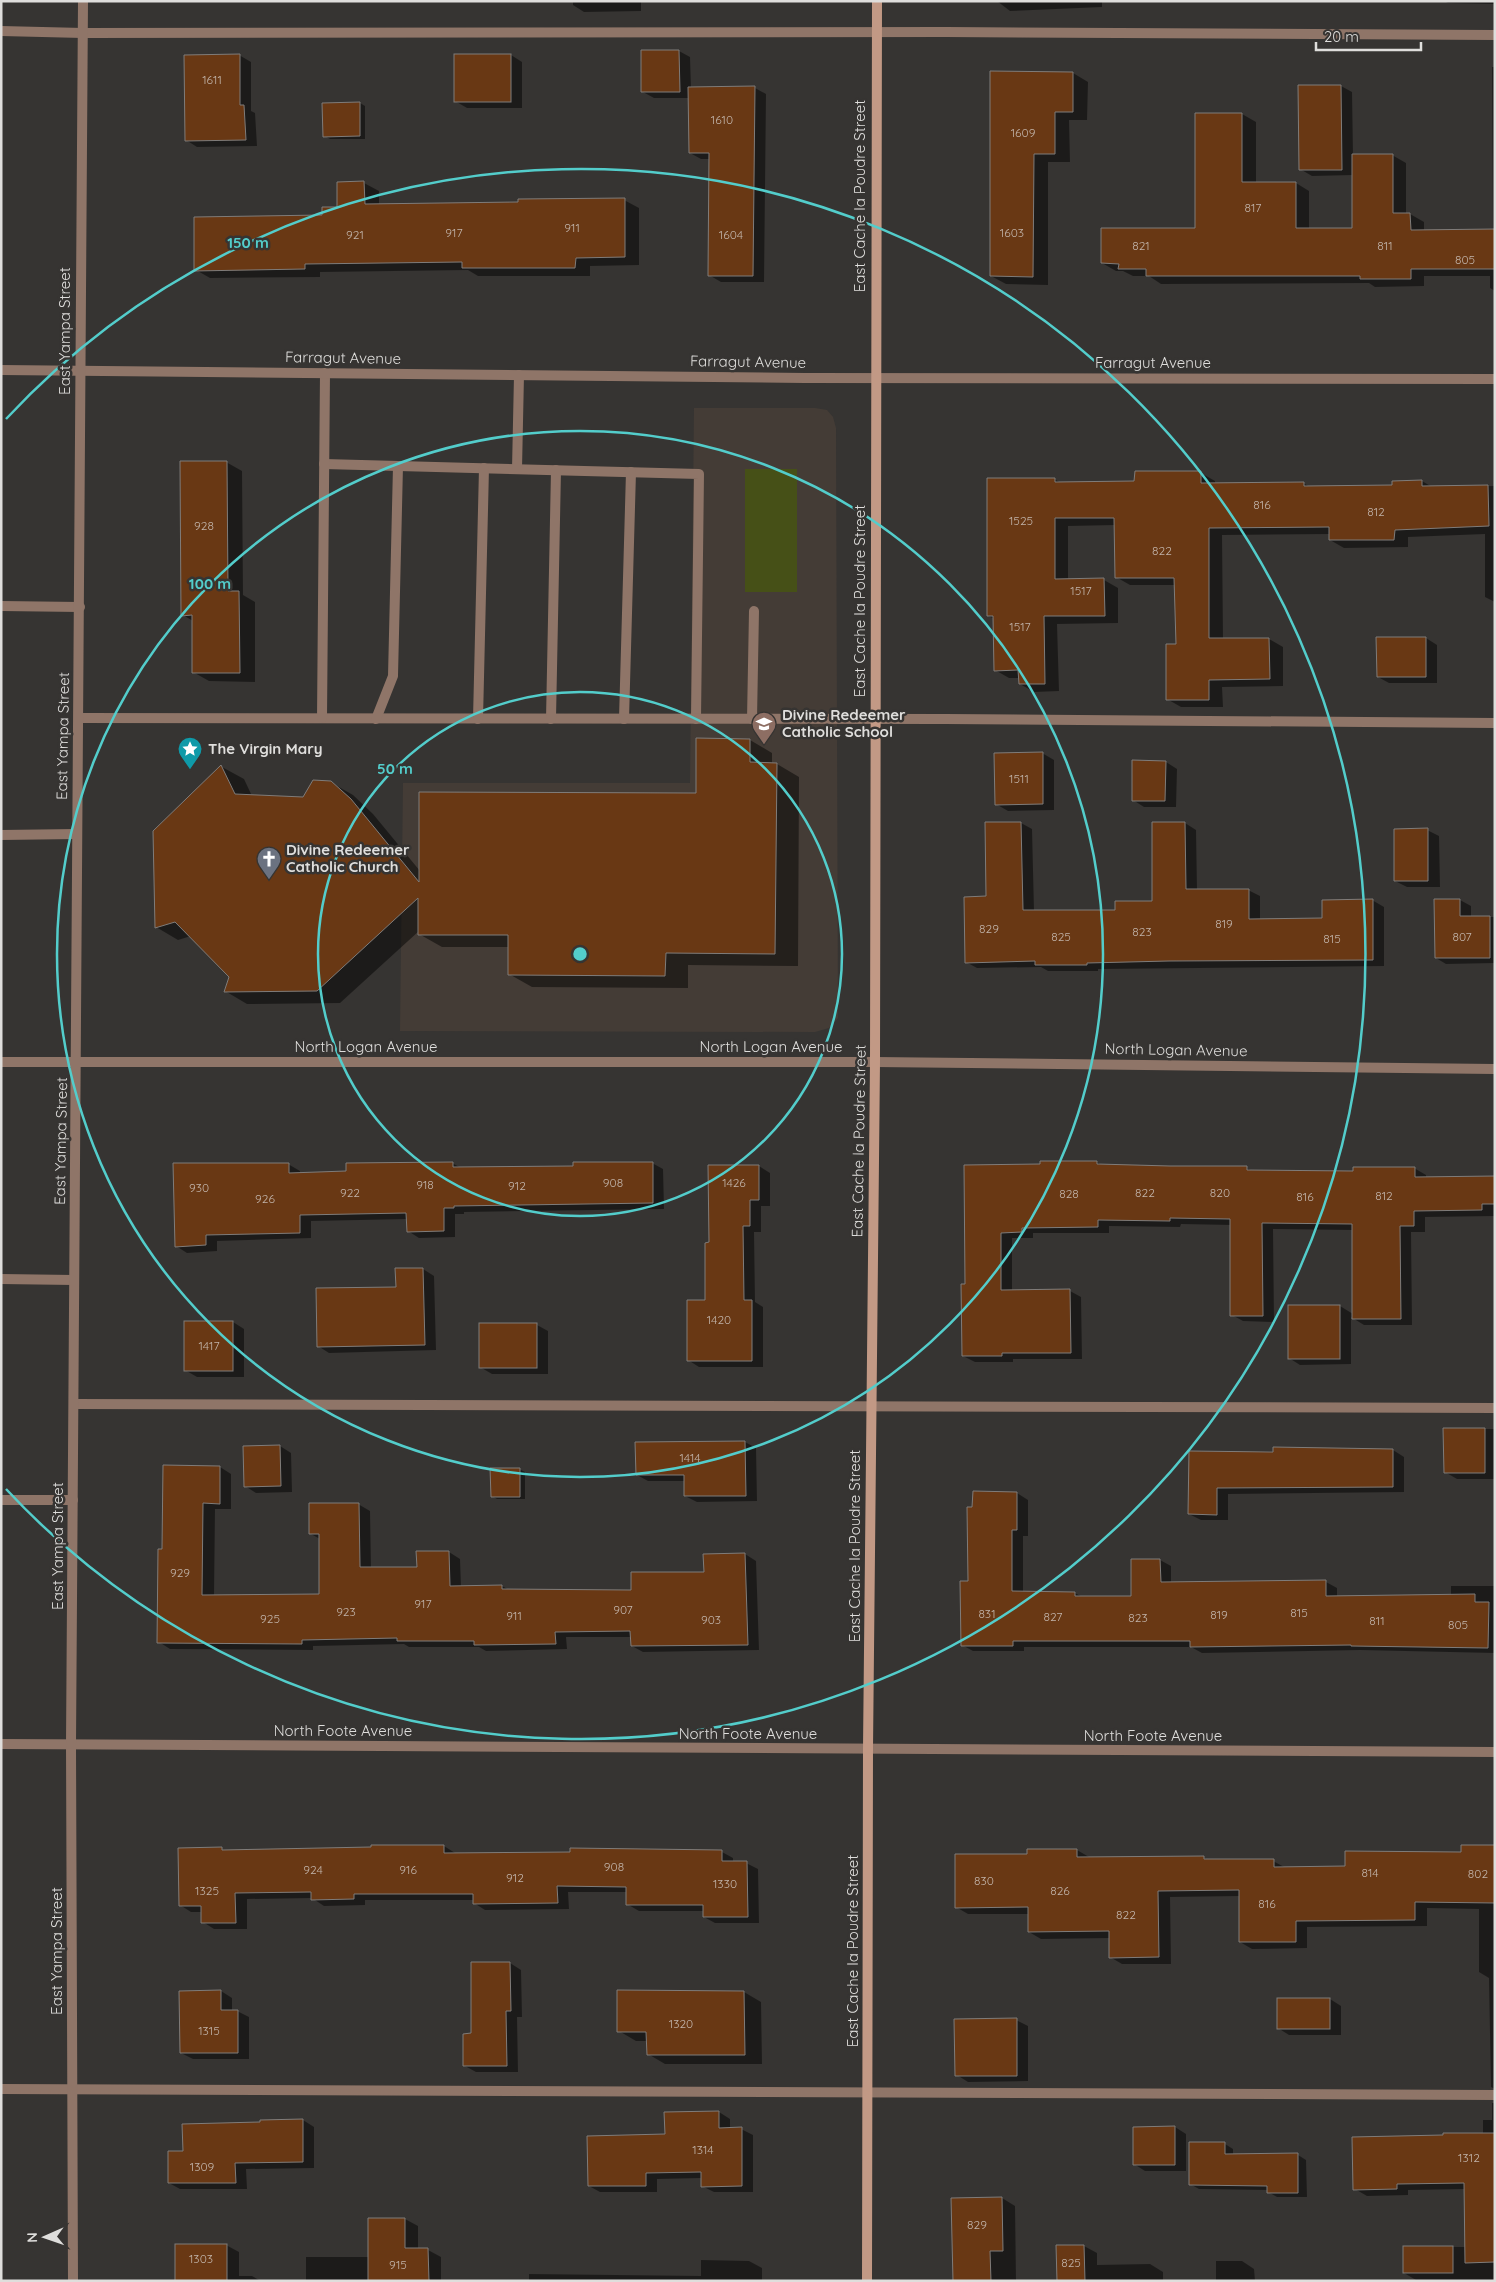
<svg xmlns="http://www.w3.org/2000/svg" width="1496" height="2282" viewBox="0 0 1496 2282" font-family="Quicksand,sans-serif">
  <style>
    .built { fill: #443c36 }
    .green { fill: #465017 }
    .shadow { fill: #0007 }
    .building { fill: #693814; stroke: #7f7c7a }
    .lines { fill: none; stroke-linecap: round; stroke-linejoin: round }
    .lane { stroke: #8f7568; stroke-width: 10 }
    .street { stroke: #8f7568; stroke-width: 10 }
    .secondary { stroke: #c29985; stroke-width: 10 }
    .ring { fill: none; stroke: #53cdcb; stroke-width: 2.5 }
    .labels { text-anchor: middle; stroke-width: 5; stroke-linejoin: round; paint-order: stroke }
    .number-label { font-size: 12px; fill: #c2b4aa }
    .street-label { font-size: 15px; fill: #dfdedc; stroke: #363432 }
    .poi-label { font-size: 15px; font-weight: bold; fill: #dfdedc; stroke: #363432; text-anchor: start }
    .centre { fill: #53cdcb; stroke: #363432; stroke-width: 2.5 }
    .ring-label { font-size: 15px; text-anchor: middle; font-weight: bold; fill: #53cdcb; stroke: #363432; stroke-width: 5; stroke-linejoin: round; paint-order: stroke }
  </style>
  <rect width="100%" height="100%" fill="#363432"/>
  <path class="built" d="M694,408H815L827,410L833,417L836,428L838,1018L829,1028L815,1032L400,1031L403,783H690Z"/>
  <rect class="green" x="745" y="469" width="52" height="123"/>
  <g class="shadow">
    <path d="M573,1H641V11L584,12L573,5Z"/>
    <path d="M997,1H1102V7L1010,11Z"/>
    <path d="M1444,1H1495V4L1448,3Z"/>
    <path d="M679,51L690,57L691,89L755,88L766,94L764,282H721L709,275L710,159H701L690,153V98H654L643,92L642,52Z"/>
    <path d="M239,55L251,62V111L255,113L257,146L197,147L186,140Z"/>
    <path d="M511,55L522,62V108H467L455,101Z"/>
    <path d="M1492,67H1495V291L1490,288V276H1424V286L1375,287L1369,283L1161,284L1149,276H1133L1123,271H1116L1102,263L1196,229V114H1242L1256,122V183H1296L1309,191V229H1353V175L1312,176L1300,169V86H1341L1352,92L1353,156L1392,155L1406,163V214H1410L1424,222V231H1493Z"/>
    <path d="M992,73H1073L1088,82L1087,120H1069L1070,162H1048V285L1006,284L991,276Z"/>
    <path d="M360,103L365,106V139H330L325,136Z"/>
    <path d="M364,183L379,191V205L624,200L639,208V265L590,266V276H478L468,270L320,272V277L210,278L196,270L324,216L338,208Z"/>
    <path d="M226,462L242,471L243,595L255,602V682L209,681L193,672V621L183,615Z"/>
    <path d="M1136,473H1201L1215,481V484L1303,483L1310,487L1393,486L1422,481L1432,487L1495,486V602L1485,597V534L1408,537V547L1344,548L1330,540V534L1222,535L1223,639H1269L1283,647V686L1222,687L1223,707H1181L1167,699L1177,645L1176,585H1130L1116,577V525L1068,526V580H1104L1118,588V623L1057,624L1059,691L1034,692L1020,684V678H1009L995,670V619L988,616L1054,479L1061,483H1136Z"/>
    <path d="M1426,638L1437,645V683H1389L1378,677Z"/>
    <path d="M750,740L772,753V764H777L799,777L798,966L688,965V988L532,987L509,974V947H442L419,934V931L340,1003L247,1004L225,991L231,977L191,936L178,940L156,927L222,767L244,779L252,796L303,798L330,782L353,795L373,814L420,871L697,795Z"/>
    <path d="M1042,753L1054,760V810L1008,811L996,804Z"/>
    <path d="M1166,762L1177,769L1176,807H1144L1133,800Z"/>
    <path d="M1021,823L1032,829L1034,911H1116L1153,902L1185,823L1196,830L1197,890H1248L1260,896V920L1323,919L1372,900L1384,907V966L1098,969V971H1048L1041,967L977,968L966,962L988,898Z"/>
    <path d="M1427,830L1439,836L1440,887H1407L1395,881Z"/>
    <path d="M1460,900L1471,906V917H1495V963L1446,964L1436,958L1435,901Z"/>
    <path d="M1097,1162L1103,1166L1246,1168L1253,1171L1354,1172L1414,1168L1426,1175V1178L1494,1177L1495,1163V1216L1425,1217V1232H1411L1412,1325H1364L1351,1317V1364L1300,1365L1289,1358L1340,1306L1353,1314V1230L1273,1229L1274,1322L1243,1321L1232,1315V1225L1181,1224L1180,1227L1109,1226V1233H1033V1238H1012V1291H1070L1081,1297L1082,1359H1013V1362H975L963,1356L967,1285L1041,1165Z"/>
    <path d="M452,1163L461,1168H574L652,1163L663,1169L664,1209L464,1212V1214H455V1237L419,1238L408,1231V1219L311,1221V1238L217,1241V1251L187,1253L176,1246L288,1164L300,1171V1174L347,1173Z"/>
    <path d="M759,1166L770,1173V1206H761V1232H754L755,1302L763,1307V1367H699L688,1360L707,1301L710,1244Z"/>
    <path d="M423,1269L434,1276L436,1350L329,1353L318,1346Z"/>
    <path d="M233,1322L244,1329V1377H197L185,1370Z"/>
    <path d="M480,1324L537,1325L548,1331V1374H492L480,1367Z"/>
    <path d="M1445,1429H1495V1479H1457L1445,1472Z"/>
    <path d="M745,1442L756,1448L757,1501L697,1502L685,1496V1481H648L637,1475Z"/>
    <path d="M280,1446L291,1453L292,1492L256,1493L245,1486Z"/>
    <path d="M1393,1450L1404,1457V1492L1228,1494V1520H1201L1189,1514L1190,1452Z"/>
    <path d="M165,1466L220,1467L231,1474V1509H215L214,1596L321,1595L320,1539L311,1534L358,1504L370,1511L371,1568H418V1552H449L460,1559L461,1587L502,1586L509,1590L632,1591L705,1573L745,1554L756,1561L759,1650L643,1652L632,1646L631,1637H566L567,1649L486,1651L479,1647H409L404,1644L313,1646V1650L170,1649L159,1642L164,1550Z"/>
    <path d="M519,1469L525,1472V1499H497L492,1496Z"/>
    <path d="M974,1493H1017L1028,1500V1536H1023V1593H1075L1082,1597H1132V1560H1160L1171,1566V1583L1326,1582L1337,1588V1598L1451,1595V1586H1495V1653L1360,1650L1202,1653L1191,1647H1024V1651H973L962,1645L969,1583Z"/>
    <path d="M444,1846L455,1853L722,1852L733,1858V1863H746L758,1869L759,1923H715L704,1917V1911H639L627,1904V1892H568L569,1909L485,1910L474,1903V1900H365V1905L324,1906L312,1898L247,1899V1929H214L203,1922V1912H191L180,1905L221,1849L225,1851Z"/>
    <path d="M1495,1847V2089L1491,2087L1489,1978L1479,1972V1909L1427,1908V1926L1307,1927V1948L1252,1949L1240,1942V1896L1170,1897L1171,1964H1122L1110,1957V1938L1041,1939L1029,1932V1914H968L956,1907L1028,1855L1077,1850L1089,1857L1204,1858L1208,1860L1273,1861L1286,1868L1346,1867L1462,1853Z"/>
    <path d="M510,1963L521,1970L522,2017H517L518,2072H476L465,2066L473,2035Z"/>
    <path d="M221,1991L232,1998V2011H237L249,2017V2059H193L181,2053Z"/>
    <path d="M744,1992L761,2002L762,2064H665L648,2054V2041H636L619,2031Z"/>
    <path d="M1330,1999L1341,2006V2035H1289L1278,2028Z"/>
    <path d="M1016,2020L1028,2026V2081L968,2082L957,2075Z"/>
    <path d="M1492,2103H1495V2281L1416,2280L1404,2273V2247H1466L1465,2189L1408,2190V2195L1367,2196L1355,2189L1483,2134V2120H1492Z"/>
    <path d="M719,2112L730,2119V2129H741L753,2135V2192H714L702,2186V2178L657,2179V2192H600L589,2186L666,2135Z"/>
    <path d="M303,2120L314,2127V2168L246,2169L247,2189H180L169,2183L184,2152Z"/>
    <path d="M1175,2127L1186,2134V2171H1145L1134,2164Z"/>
    <path d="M1225,2144L1233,2149V2155H1298L1306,2160L1307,2197H1277L1268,2192V2190L1199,2189L1190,2184Z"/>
    <path d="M1002,2198L1015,2206L1016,2281H954Z"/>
    <path d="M405,2219L418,2226V2250H428L441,2257V2281H176L226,2245L239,2252V2276H252L259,2280H306V2257H369Z"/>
    <path d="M1058,2246H1084L1097,2253V2265L1150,2264L1163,2272V2281H1059Z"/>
    <path d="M701,2260L749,2261L762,2268V2281H529V2274L701,2276Z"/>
    <path d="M1216,2261H1242L1254,2269L1255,2281H1216Z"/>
  </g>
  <g class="building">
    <path d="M641,50H679L680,92H641Z"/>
    <path d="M240,54V105H244L246,140L185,141L184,55Z"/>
    <rect x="454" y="54" width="57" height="48"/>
    <path d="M990,71L1073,72V112H1055V154H1034L1033,277L990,276Z"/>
    <path d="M1298,85H1341L1342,170H1299Z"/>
    <path d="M755,86L753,276H708L709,153H689L688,87Z"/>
    <path d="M360,102V136L323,137L322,103Z"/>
    <path d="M1195,113H1242V182H1296V228H1352V154H1393V213H1410L1411,230L1495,229V269H1411V279H1360V276H1146V269H1118L1119,264L1101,263V228H1195Z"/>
    <path d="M364,181L365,204L518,202V199L625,198V257L576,258L575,268H462V262L305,264V269L194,271V217L322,215V207H337V182Z"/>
    <path d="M180,461H227L228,591H239L240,673H192V615L181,616Z"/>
    <path d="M1135,471H1201V483L1304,482V486L1392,485V481L1422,480V486L1488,485L1489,526L1395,530L1394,540H1329V527L1209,528V638H1269L1270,679L1209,680V700H1166V644H1176L1174,578H1115L1114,518H1055V579L1104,578L1105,616H1044L1045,684H1019L1018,670L994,671L993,616H987V478H1055V482L1134,481Z"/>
    <path d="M1376,637H1426V677H1377Z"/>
    <path d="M696,738L750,739V762L777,763L775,954L666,953L665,976L508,975V935H418V898L317,991L224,992L229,977L175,922L155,928L153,831L221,765L235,794L303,797L313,780L331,781L351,799L419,882V792L696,793Z"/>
    <path d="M1043,752V804L995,805L994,753Z"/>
    <path d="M1132,760L1166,761L1165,801H1132Z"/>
    <path d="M985,822H1021L1023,910H1115V901H1152V822H1185L1186,889H1249V919L1322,918V900L1373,899V960L1169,961L1087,963V965H1035V961L965,963L964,897L986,896Z"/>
    <path d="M1428,828V881H1394V829Z"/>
    <path d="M1434,899H1460V916H1490V958H1435Z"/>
    <path d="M1040,1161H1097V1164L1170,1166H1247V1170L1353,1171V1167H1415V1177L1495,1176V1204H1482V1210L1414,1211V1226H1400L1401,1319H1352V1224L1262,1223L1263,1316H1230V1219L1170,1218V1221L1098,1220V1227L1022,1228V1232L1001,1233V1290L1070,1289L1071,1353H1002V1356H962L961,1284H965L964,1165L1040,1164Z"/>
    <path d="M453,1162V1167L573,1166V1162H653V1203L454,1206V1208H444V1231L407,1232L406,1213L300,1215V1233L206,1235V1245L175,1247L173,1163H289V1173L346,1171V1163Z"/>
    <path d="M708,1165H759V1200H750V1226H743L744,1300H752V1361H687V1300H705V1243L709,1242Z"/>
    <path d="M395,1268H423L425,1345L317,1347L316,1288L396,1287Z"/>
    <rect x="1288" y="1305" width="52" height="54"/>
    <rect x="184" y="1321" width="49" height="50"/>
    <rect x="479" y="1323" width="58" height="45"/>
    <path d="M1443,1428H1485V1473H1444Z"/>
    <path d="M745,1441L746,1496H684V1475H636L635,1442Z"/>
    <path d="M280,1445L281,1486L244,1487L243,1446Z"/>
    <path d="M1273,1447L1393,1449V1487L1217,1488V1515L1188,1514L1189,1451L1273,1452Z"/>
    <path d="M163,1465L220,1466V1504L203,1503L202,1595L319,1594V1534H309V1503H359L360,1567H417L416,1551H449L450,1586L502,1585V1589L631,1590V1572H704L703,1554L745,1553L748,1645L631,1646L630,1631L555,1632L556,1644L474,1645V1641H397V1638L302,1640V1644L157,1643L158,1549H162Z"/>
    <path d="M490,1468H520V1497H491Z"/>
    <path d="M973,1491L1017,1492V1530H1012V1591L1075,1592V1596H1131V1559H1160L1161,1582L1326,1580V1596L1475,1594V1602H1489L1488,1648L1351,1646V1645L1190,1647V1641H1013V1646H961L960,1581H968L967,1507H972Z"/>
    <path d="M371,1845H444V1853L570,1852V1848L722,1850V1861H747L748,1917H703V1905H626V1887L557,1886L558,1903L473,1904V1894H354V1899L311,1900V1892L235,1893L236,1923H201V1906H179L178,1848L222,1847V1850L371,1847Z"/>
    <path d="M1461,1845H1495V1903L1415,1902V1920L1296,1921V1942H1239V1890L1158,1891L1159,1957L1109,1958V1931L1028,1932V1907L955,1908V1854H1027V1849H1077V1857L1204,1856V1859H1274V1867L1345,1866V1851L1461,1852Z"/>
    <path d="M471,1962H510L511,2011H506L507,2066H463V2034L471,2033Z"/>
    <path d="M221,1990V2010H238V2053H180L179,1991Z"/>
    <path d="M617,1990L744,1991L745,2055H647L646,2032H617Z"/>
    <rect x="1277" y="1998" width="53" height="31"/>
    <path d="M1017,2018V2076H955L954,2019Z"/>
    <path d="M719,2111V2128L742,2127V2186L701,2187V2172L646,2173V2186H588L587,2136L665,2134L664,2112Z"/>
    <path d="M303,2119V2162L235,2163L236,2183H168V2151H183L182,2124L260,2122V2120Z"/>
    <path d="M1175,2126V2165H1133V2127Z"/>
    <path d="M1443,2133H1495V2262L1465,2263L1464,2183L1397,2184V2189L1353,2190L1352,2137L1443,2135Z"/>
    <path d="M1189,2142H1225V2154L1298,2153V2193H1267V2186L1189,2185Z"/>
    <path d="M1002,2197L1003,2251H990L991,2281H953L951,2198Z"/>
    <path d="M368,2218H405V2248H428L429,2281H368Z"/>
    <rect x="175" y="2244" width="52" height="37"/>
    <path d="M1056,2245H1084L1085,2281H1057Z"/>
    <rect x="1403" y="2246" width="50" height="27"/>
  </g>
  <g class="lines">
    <g class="lane">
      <path d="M1,31L83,33L946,32L1495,35"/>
      <path d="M324,464L699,474L696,719"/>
      <path d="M517,469L519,375"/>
      <path d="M1,606L80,607"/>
      <path d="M79,718L945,719L1495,723"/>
      <path d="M322,718L325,373"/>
      <path d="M376,719L393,676L398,466"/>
      <path d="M478,719L484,468"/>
      <path d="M551,719L556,470"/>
      <path d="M624,719L631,472"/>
      <path d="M752,719L754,611"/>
      <path d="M1,1062H77"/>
      <path d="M74,1404L1495,1408"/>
      <path d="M1,1500H73"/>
      <path d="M1,2089L1495,2095"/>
    </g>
    <g class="street">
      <path d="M1,370L805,378L1495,379"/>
      <path d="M1,835L77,834"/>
      <path d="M77,1062H875L1495,1069"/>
      <path d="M1,1279L74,1280"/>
      <path d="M1,1744L1495,1752"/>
      <path d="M73,2281L71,1745L83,1"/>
    </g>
    <path class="secondary" d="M867,2281L868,1749L875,1062L877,1"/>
  </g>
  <g class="ring">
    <circle cx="580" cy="954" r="262"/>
    <circle cx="580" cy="954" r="523"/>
    <path d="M6 419A785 785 0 1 1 6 1489"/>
  </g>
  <defs>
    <symbol id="school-pin" viewBox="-11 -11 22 30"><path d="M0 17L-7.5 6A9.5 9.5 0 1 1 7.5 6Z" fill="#8d6e63" stroke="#363432"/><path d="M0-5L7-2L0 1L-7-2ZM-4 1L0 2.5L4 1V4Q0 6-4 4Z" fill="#fff"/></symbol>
    <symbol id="sight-pin" viewBox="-11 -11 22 30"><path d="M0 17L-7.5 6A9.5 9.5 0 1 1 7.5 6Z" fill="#0f9aa8" stroke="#363432"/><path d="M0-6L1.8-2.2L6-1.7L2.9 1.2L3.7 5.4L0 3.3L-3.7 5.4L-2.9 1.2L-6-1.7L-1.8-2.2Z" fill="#fff"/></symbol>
    <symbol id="church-pin" viewBox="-11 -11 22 30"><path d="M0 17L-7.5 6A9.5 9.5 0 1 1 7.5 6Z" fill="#6b7280" stroke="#363432"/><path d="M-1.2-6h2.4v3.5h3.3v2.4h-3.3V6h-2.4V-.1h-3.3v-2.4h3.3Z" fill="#fff"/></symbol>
  </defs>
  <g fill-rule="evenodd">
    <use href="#school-pin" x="750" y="710" width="28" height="38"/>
    <use href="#sight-pin" x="176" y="735" width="28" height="38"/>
    <use href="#church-pin" x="255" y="845" width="28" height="38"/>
  </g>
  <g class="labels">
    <g class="number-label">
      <text x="212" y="84">1611</text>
      <text x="722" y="124">1610</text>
      <text x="1023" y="137">1609</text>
      <text x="1253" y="212">817</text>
      <text x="572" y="232">911</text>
      <text x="454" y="237">917</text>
      <text x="1012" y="237">1603</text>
      <text x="355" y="239">921</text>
      <text x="731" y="239">1604</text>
      <text x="1141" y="250">821</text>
      <text x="1385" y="250">811</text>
      <text x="1465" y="264">805</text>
      <text x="1262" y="509">816</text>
      <text x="1376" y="516">812</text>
      <text x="1021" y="525">1525</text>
      <text x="204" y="530">928</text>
      <text x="1162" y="555">822</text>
      <text x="1081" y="595">1517</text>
      <text x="1020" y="631">1517</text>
      <text x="1019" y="783">1511</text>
      <text x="1224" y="928">819</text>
      <text x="989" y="933">829</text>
      <text x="1142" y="936">823</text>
      <text x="1061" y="941">825</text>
      <text x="1462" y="941">807</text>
      <text x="1332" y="943">815</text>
      <text x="613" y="1187">908</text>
      <text x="734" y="1187">1426</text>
      <text x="425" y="1189">918</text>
      <text x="517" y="1190">912</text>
      <text x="199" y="1192">930</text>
      <text x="350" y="1197">922</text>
      <text x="1145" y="1197">822</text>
      <text x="1220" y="1197">820</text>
      <text x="1069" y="1198">828</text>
      <text x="1384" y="1200">812</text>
      <text x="1305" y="1201">816</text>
      <text x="265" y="1203">926</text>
      <text x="719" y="1324">1420</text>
      <text x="209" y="1350">1417</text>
      <text x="690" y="1462">1414</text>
      <text x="180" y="1577">929</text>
      <text x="423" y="1608">917</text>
      <text x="623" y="1614">907</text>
      <text x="346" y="1616">923</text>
      <text x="1299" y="1617">815</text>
      <text x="987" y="1618">831</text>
      <text x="1219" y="1619">819</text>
      <text x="514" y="1620">911</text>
      <text x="1053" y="1621">827</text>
      <text x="1138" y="1622">823</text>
      <text x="270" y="1623">925</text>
      <text x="711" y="1624">903</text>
      <text x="1377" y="1625">811</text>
      <text x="1458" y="1629">805</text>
      <text x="614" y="1871">908</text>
      <text x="313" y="1874">924</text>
      <text x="408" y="1874">916</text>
      <text x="1370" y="1877">814</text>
      <text x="1478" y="1878">802</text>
      <text x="515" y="1882">912</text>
      <text x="984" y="1885">830</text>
      <text x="725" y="1888">1330</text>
      <text x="207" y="1895">1325</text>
      <text x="1060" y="1895">826</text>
      <text x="1267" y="1908">816</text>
      <text x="1126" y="1919">822</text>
      <text x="681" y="2028">1320</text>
      <text x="209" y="2035">1315</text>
      <text x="703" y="2154">1314</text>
      <text x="1469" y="2162">1312</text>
      <text x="202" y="2171">1309</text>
      <text x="977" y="2229">829</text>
      <text x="201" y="2263">1303</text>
      <text x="1071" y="2267">825</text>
      <text x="398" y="2269">915</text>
    </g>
    <g class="street-label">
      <text transform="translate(860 196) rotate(-90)" y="5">East Cache la Poudre Street</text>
      <text transform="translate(65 331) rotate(-90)" y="5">East Yampa Street</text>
      <text transform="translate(343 358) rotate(1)" y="5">Farragut Avenue</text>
      <text transform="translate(748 362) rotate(1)" y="5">Farragut Avenue</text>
      <text x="1153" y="368">Farragut Avenue</text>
      <text transform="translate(860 601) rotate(-90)" y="5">East Cache la Poudre Street</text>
      <text transform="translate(63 736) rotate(-89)" y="5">East Yampa Street</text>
      <text x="366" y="1052">North Logan Avenue</text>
      <text x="771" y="1052">North Logan Avenue</text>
      <text transform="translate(1176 1050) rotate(1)" y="5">North Logan Avenue</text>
      <text transform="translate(61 1141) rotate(-89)" y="5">East Yampa Street</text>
      <text transform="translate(859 1141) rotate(-89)" y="5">East Cache la Poudre Street</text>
      <text transform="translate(58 1546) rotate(-90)" y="5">East Yampa Street</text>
      <text transform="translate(855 1546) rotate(-90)" y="5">East Cache la Poudre Street</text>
      <text x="343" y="1736">North Foote Avenue</text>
      <text x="748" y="1739">North Foote Avenue</text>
      <text x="1153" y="1741">North Foote Avenue</text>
      <text transform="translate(57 1951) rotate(-90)" y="5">East Yampa Street</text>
      <text transform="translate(853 1951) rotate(-90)" y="5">East Cache la Poudre Street</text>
    </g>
    <g class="poi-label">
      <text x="782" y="720">Divine Redeemer<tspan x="782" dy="17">Catholic School</tspan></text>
      <text x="208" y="754">The Virgin Mary</text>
      <text x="286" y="855">Divine Redeemer<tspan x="286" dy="17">Catholic Church</tspan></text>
    </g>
  </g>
  <circle cx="580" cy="954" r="8" class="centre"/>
  <g class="ring-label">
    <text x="248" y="248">150 m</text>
    <text x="210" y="589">100 m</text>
    <text x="395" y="774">50 m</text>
  </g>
  <rect width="1496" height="2282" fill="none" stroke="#dfdedc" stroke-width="5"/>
  <g transform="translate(45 2237) rotate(268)" stroke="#363432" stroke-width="4" paint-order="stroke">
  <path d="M0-4L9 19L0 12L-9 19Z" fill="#dfdedc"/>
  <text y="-8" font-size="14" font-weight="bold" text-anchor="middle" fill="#dfdedc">N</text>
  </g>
  <path d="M1316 42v8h105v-8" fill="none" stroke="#dfdedc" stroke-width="2.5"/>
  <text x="1324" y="42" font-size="15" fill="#dfdedc" stroke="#363432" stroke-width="4" paint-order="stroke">20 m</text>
</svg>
